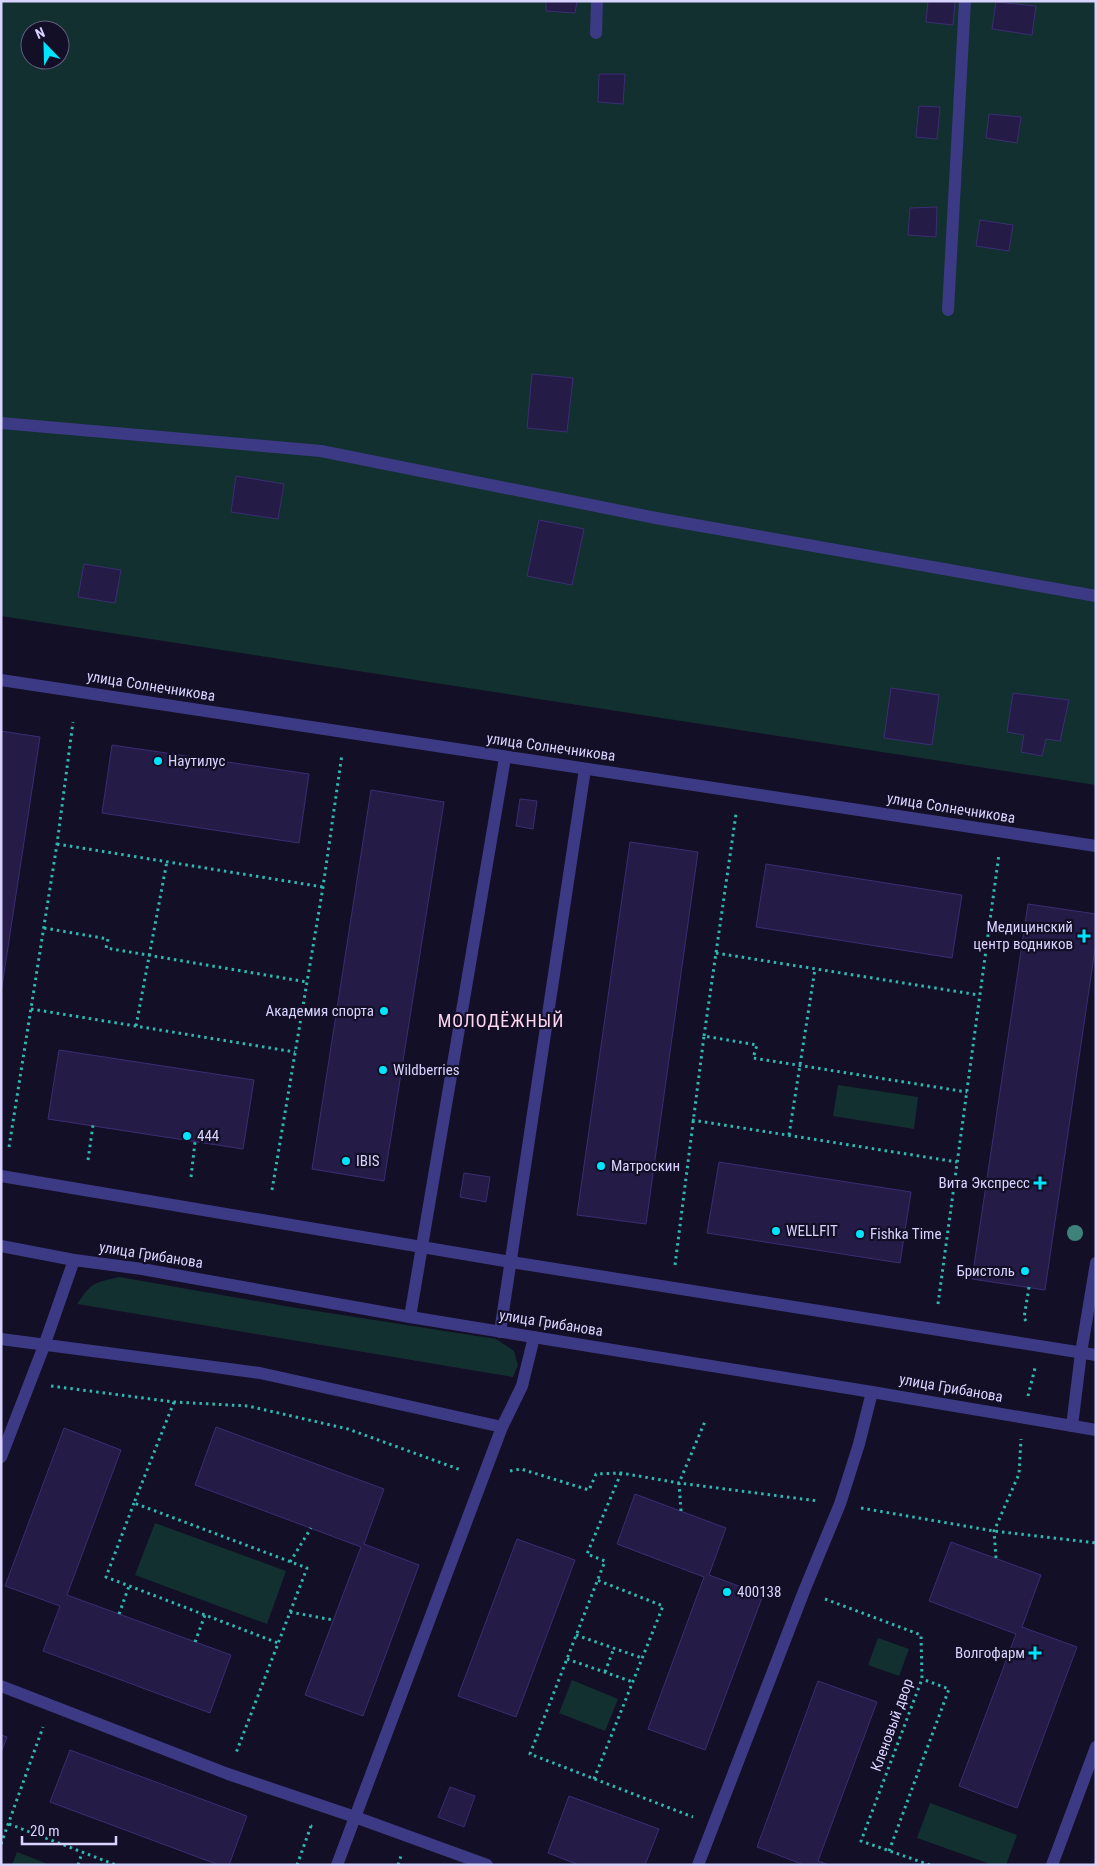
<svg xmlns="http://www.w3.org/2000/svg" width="1097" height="1866" viewBox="0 0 1097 1866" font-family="'Roboto Condensed',sans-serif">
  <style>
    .green { fill: #12302f; fill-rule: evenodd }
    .building { fill: #241b47; stroke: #3b2d73 }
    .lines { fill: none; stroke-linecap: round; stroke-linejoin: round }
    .path { stroke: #2fb8b0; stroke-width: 3; stroke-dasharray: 2.5 4; stroke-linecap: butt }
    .lane { stroke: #3d3a85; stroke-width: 12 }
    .street { stroke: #3d3a85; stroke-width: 12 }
    .tree { fill: #3d827b }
    .poi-dot { fill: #00e5ff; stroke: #130f26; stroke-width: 2 }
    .labels { text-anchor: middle; stroke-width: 4.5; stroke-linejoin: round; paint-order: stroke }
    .street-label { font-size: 15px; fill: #d9d4ff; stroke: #130f26 }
    .poi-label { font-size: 15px; fill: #d9d4ff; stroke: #130f26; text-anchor: start }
    .quarter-label { font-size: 18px; letter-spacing: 1px; fill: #ffd6f0; stroke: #130f26 }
  </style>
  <rect width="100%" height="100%" fill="#130f26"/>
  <g class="green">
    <path d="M1,1H1096V785L1,616ZM30,30H60V60H30Z"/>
    <path d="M838,1085L918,1097L914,1129L833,1116Z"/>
    <path d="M119,1277L291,1307L496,1339L514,1351L518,1365L513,1377L77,1304C92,1282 94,1283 119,1277Z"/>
    <path d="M155,1523L286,1571L267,1624L135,1575Z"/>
    <path d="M878,1638L909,1649L899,1676L868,1665Z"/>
    <path d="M572,1680L618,1699L605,1731L559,1713Z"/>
    <path d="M930,1803L1017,1835L1006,1865H993L917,1838Z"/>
    <path d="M17,1852L50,1865H12Z"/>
  </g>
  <g class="building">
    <path d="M546,1H577L575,13L546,11Z"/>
    <path d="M928,1H955L953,25L926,22Z"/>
    <path d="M996,2L1036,6L1032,35L992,29Z"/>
    <path d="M599,74H625L623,104L598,102Z"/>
    <path d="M919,106L940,107L937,139L916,137Z"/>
    <path d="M989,114L1021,117L1017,143L986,138Z"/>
    <path d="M937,207L936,237L908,235L910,208Z"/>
    <path d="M980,220L1013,225L1009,251L976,246Z"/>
    <path d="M532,374L573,378L567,432L527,428Z"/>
    <path d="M236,476L284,484L278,519L231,512Z"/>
    <path d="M539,520L584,529L572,585L527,576Z"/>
    <path d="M84,564L121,570L115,603L78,597Z"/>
    <path d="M891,688L939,695L932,745L884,738Z"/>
    <path d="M1013,693L1069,700L1060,741L1046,739L1042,756L1021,752L1024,735L1007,732Z"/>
    <path d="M1,731L40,737L1,993Z"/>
    <path d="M112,745L309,774L299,843L102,813Z"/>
    <path d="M371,790L444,802L384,1181L312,1169Z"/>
    <path d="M520,799L537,801L533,829L516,826Z"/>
    <path d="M630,842L698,852L646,1224L577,1215Z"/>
    <path d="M766,864L962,895L952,958L756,927Z"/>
    <path d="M1028,904L1096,914V942L1045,1290L972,1279Z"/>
    <path d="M59,1050L254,1080L243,1149L48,1119Z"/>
    <path d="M719,1162L911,1192L900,1263L707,1233Z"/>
    <path d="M464,1173L490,1177L486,1202L460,1197Z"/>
    <path d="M216,1427L384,1489L364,1544L419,1565L363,1716L305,1695L361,1547L195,1485Z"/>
    <path d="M64,1428L121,1450L67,1595L231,1655L210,1713L43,1651L60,1606L5,1586Z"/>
    <path d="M635,1494L726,1528L709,1575L763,1595L705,1750L648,1729L704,1577L617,1544Z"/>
    <path d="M517,1539L575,1560L516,1717L458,1696Z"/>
    <path d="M951,1542L1041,1575L1022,1627L1077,1647L1017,1808L959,1786L1016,1634L929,1601Z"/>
    <path d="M818,1681L877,1702L818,1861L829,1865H804L757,1847Z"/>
    <path d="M1,1735L7,1737L1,1753Z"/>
    <path d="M70,1750L247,1816L229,1865H219L50,1802Z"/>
    <path d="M450,1787L475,1796L464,1827L438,1817Z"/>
    <path d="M569,1796L659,1829L645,1865H579L548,1853Z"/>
  </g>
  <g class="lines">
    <g class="path">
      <path d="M57,844L323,887"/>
      <path d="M44,928L108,939L106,948L307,982"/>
      <path d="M716,953L979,995"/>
      <path d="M31,1009L295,1052"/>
      <path d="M136,1026L167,861"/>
      <path d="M704,1036L736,814"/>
      <path d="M692,1120L957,1162"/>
      <path d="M789,1135L815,969"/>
      <path d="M9,1147L57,844L73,722"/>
      <path d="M88,1160L93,1125"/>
      <path d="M191,1177L195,1142"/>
      <path d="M272,1190L323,887L342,754"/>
      <path d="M675,1265L704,1036L757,1045L753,1058L967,1092"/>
      <path d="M938,1304L999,854"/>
      <path d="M1026,1321L1024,1318L1029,1287"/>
      <path d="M51,1386L174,1402L248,1406L348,1429L461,1470"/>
      <path d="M1028,1396L1035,1368"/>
      <path d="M174,1402L134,1503L307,1568L236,1753"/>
      <path d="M510,1471L521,1469L589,1490L596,1474L621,1473L679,1483L818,1501"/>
      <path d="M621,1473L587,1554L605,1561L530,1754L693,1817"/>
      <path d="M134,1503L106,1577L278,1643"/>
      <path d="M861,1508L994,1531L1096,1543"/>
      <path d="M681,1511L679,1483L706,1419"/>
      <path d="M996,1558L994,1531L1019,1474L1021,1439"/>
      <path d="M290,1562L311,1528"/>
      <path d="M825,1599L921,1635L922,1679L861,1841L930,1865"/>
      <path d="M290,1612L333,1620"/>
      <path d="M119,1614L129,1586"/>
      <path d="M576,1635L642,1658"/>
      <path d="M195,1642L205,1615"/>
      <path d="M567,1659L633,1682"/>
      <path d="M605,1672L614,1648"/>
      <path d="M594,1779L663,1606L597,1580"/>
      <path d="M9,1824L116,1865"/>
      <path d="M1,1844L43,1727"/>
      <path d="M889,1851L949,1689L922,1679"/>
      <path d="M78,1865L82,1853"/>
      <path d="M297,1865L311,1826H310"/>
      <path d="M398,1865L401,1856"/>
    </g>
    <g class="lane">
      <path d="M596,33L597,1"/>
      <path d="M948,310L965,1"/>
      <path d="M1,423L321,451L656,518L1096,596"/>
      <path d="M410,1317L505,758"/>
      <path d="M500,1332L585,769"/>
      <path d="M1,1339L260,1373L502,1427"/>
      <path d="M1072,1426L1081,1353L1096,1263"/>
      <path d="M1,1457L44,1346L74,1260"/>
      <path d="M1,1686L228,1774L355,1817L487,1865"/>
      <path d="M337,1865L502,1427L522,1386L534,1337"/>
      <path d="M698,1865L804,1591L840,1504L859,1444L872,1392"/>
      <path d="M1052,1865L1096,1747"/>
    </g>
    <g class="street">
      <path d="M1,680L1096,846"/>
      <path d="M1,1176L511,1262L1096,1355"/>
      <path d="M1,1246L74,1260L142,1269L410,1317L872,1392L1096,1430"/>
    </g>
  </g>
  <circle class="tree" cx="1075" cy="1233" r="8"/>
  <g class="poi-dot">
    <circle cx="158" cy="761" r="5"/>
    <path d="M1081.5 928.5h5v5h5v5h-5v5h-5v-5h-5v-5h5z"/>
    <circle cx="384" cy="1011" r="5"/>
    <circle cx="383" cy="1070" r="5"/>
    <circle cx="187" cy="1136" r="5"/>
    <circle cx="346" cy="1161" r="5"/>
    <circle cx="601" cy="1166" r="5"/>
    <path d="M1037.5 1175.5h5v5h5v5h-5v5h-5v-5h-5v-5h5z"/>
    <circle cx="776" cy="1231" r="5"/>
    <circle cx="860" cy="1234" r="5"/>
    <circle cx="1025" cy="1271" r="5"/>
    <circle cx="727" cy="1592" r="5"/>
    <path d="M1032.5 1645.5h5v5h5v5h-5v5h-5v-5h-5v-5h5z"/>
  </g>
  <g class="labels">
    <g class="street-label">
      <text transform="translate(151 686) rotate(9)" y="5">улица Солнечникова</text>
      <text transform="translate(551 747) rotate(8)" y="5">улица Солнечникова</text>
      <text transform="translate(951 808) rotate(9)" y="5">улица Солнечникова</text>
      <text transform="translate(151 1255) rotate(9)" y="5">улица Грибанова</text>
      <text transform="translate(551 1323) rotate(9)" y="5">улица Грибанова</text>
      <text transform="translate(951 1388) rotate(10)" y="5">улица Грибанова</text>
      <text transform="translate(892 1725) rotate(-70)" y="5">Кленовый двор</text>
    </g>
    <g class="poi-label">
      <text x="168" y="766">Наутилус</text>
      <text x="1073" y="932" text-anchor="end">Медицинский<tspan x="1073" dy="17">центр водников</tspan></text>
      <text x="374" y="1016" text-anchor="end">Академия спорта</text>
      <text x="393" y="1075">Wildberries</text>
      <text x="197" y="1141">444</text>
      <text x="356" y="1166">IBIS</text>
      <text x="611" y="1171">Матроскин</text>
      <text x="1030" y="1188" text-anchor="end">Вита Экспресс</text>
      <text x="786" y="1236">WELLFIT</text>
      <text x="870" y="1239">Fishka Time</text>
      <text x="1015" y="1276" text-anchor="end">Бристоль</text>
      <text x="737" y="1597">400138</text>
      <text x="1025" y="1658" text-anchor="end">Волгофарм</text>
    </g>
    <g class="quarter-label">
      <text x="501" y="1027">МОЛОДЁЖНЫЙ</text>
    </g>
  </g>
  <rect width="1097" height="1866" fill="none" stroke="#d9d4ff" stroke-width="5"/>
  <g transform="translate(45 45) rotate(337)"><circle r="24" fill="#130f26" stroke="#625e7d"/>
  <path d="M0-4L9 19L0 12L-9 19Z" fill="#00e5ff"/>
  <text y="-8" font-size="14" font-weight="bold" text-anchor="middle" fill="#d9d4ff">N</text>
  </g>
  <path d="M22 1836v8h94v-8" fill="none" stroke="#d9d4ff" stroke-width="2.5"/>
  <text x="30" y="1836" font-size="15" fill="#d9d4ff" stroke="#130f26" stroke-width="4" paint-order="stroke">20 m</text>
</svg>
